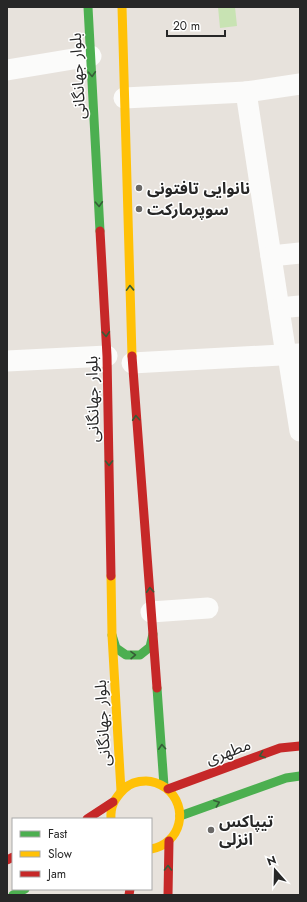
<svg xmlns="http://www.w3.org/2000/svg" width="307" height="902" viewBox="0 0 307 902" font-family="Jost,'Noto Sans Arabic',sans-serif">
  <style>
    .grass { fill: #c8e3b3 }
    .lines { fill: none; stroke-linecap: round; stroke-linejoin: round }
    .street { stroke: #fbfbfa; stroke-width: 21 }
    .fast { stroke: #4caf50; stroke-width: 9 }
    .slow { stroke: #ffc107; stroke-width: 9 }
    .jam { stroke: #c62828; stroke-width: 9 }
    .oneway { stroke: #365d37 }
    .poi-dot { fill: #6a6866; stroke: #fff; stroke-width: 1.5 }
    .labels { text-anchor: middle; stroke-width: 3; stroke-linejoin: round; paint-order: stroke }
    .street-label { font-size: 16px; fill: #272727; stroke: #fff }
    .poi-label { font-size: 16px; font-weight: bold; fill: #272727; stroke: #fff; text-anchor: start }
  </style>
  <rect width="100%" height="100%" fill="#e7e2dc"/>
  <path class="grass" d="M218,7H235L237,26L220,28Z"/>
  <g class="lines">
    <g class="street">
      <path d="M7,70L91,56"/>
      <path d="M246,92L300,84"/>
      <path d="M124,98L246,92L286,355"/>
      <path d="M271,256L300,253"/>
      <path d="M279,308L300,306"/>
      <path d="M288,355L300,431"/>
      <path d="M7,361L107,356"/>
      <path d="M132,363L299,354"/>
      <path d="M151,612L208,608"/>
    </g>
    <g class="fast">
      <path d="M88,7L100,231"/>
      <path d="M112,635L116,648L126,655H140L150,647L153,634"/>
      <path d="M157,688L164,786"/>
      <path d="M180,816L286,778L300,776"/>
      <path d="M13,895L25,889"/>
    </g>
    <g class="slow">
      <path d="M122,7L132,356"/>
      <path d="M111,576L112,635L121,791"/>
      <path d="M111,819C110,806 115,798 124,789C130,783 138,781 146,781C153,781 160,784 166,788C190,807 181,844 151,849"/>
    </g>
    <g class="jam">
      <path d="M100,231L107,356L111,576"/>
      <path d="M132,356L157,688"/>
      <path d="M168,789L280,748L300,746"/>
      <path d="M87,819L113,802"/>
      <path d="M7,860L13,857"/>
      <path d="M129,895L130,889"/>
      <path d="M168,895L169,841"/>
    </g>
  </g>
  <defs><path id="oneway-chevron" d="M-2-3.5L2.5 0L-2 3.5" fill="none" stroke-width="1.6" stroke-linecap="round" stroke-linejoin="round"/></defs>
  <g class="oneway">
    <use href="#oneway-chevron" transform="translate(92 74) rotate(87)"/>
    <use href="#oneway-chevron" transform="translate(99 204) rotate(87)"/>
    <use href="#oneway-chevron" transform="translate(130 288) rotate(-92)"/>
    <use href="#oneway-chevron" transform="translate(106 334) rotate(87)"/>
    <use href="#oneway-chevron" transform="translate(136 418) rotate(-94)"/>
    <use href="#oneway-chevron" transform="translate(109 463) rotate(89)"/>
    <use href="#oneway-chevron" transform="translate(150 590) rotate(-94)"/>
    <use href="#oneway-chevron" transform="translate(133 655) rotate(-1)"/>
    <use href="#oneway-chevron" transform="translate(162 747) rotate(-94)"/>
    <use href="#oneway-chevron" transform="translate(262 755) rotate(160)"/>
    <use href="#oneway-chevron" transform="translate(217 803) rotate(-20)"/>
    <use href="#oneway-chevron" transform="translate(168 868) rotate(-90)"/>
  </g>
  <g class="poi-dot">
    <circle cx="139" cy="188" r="4"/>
    <circle cx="139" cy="209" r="4"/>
    <circle cx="211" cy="830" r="4"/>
  </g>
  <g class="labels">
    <g class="street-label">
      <text transform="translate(77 76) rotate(-93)" y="6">بلوار جهانگانی</text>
      <text transform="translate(92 399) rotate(-91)" y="6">بلوار جهانگانی</text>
      <text transform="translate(102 723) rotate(-93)" y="6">بلوار جهانگانی</text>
      <text transform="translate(228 751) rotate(-20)" y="6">مطهری</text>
    </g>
    <g class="poi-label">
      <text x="147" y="194">نانوایی تافتونی</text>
      <text x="147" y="215">سوپرمارکت</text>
      <text x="219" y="827">تیپاکس<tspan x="219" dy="18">انزلی</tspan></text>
    </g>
  </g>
  <rect width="307" height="902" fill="none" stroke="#272727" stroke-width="16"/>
  <rect x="12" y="818" width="140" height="72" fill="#ffffff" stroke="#a9a9a9"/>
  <rect x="20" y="831" width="20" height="6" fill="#4caf50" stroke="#a9a9a9"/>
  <text x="48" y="838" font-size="12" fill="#272727">Fast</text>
  <rect x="20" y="851" width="20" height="6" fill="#ffc107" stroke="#a9a9a9"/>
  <text x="48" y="858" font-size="12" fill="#272727">Slow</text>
  <rect x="20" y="871" width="20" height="6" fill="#c62828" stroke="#a9a9a9"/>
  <text x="48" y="878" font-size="12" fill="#272727">Jam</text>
  <g transform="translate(275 870) rotate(340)" stroke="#ffffff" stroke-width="3" paint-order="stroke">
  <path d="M0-3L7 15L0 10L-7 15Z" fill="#272727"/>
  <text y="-6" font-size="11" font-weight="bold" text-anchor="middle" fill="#272727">N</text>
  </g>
  <path d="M167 30v6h58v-6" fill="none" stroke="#272727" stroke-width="2"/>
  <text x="173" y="30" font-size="12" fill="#272727" stroke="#ffffff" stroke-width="3" paint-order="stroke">20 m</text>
</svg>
